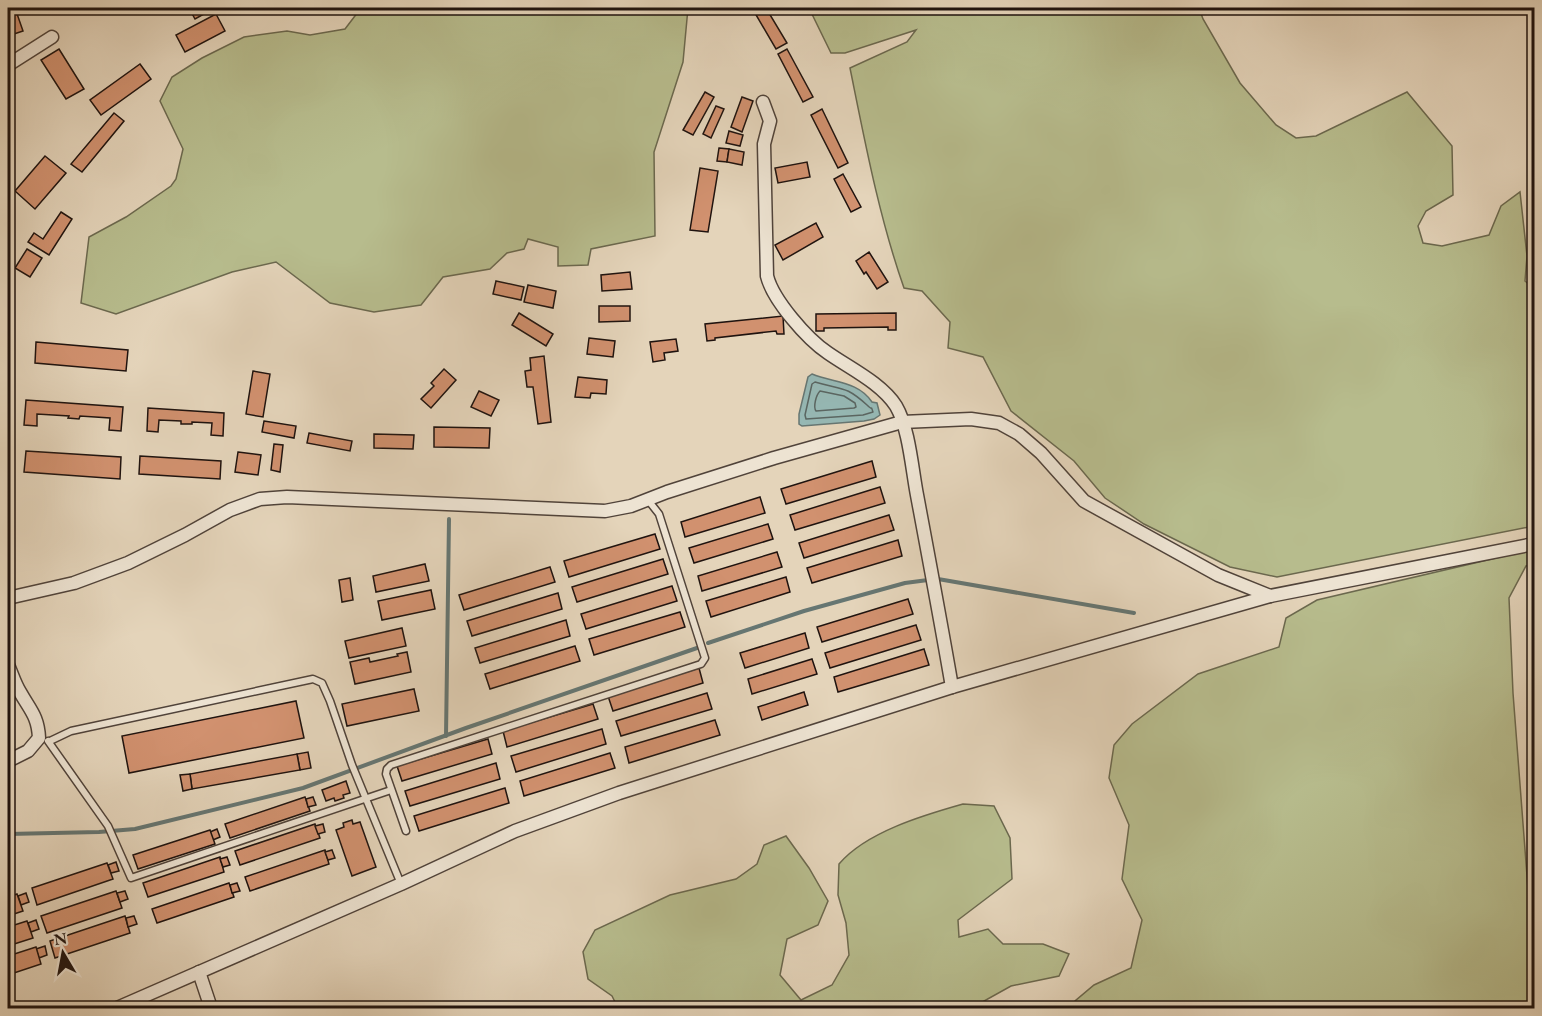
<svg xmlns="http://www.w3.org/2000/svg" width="1542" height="1016" viewBox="0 0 1542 1016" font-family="'EB Garamond',serif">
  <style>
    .green { fill: #b7bc8d; stroke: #6b684e; stroke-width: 1.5 }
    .water { fill: #96b8b4; stroke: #667672; stroke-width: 1.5 }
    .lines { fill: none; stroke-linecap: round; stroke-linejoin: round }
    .shore { stroke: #5a6662; stroke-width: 1.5 }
    .stream { stroke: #667672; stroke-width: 4 }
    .building { fill: #d1916f; stroke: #1f130f; stroke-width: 1.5 }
    .service-casing { stroke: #50433a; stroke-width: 9 }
    .minor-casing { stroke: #50433a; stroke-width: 15 }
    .service { stroke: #ede3d2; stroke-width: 6 }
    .minor { stroke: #ede3d2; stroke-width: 12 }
  </style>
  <rect width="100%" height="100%" fill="#e4d4ba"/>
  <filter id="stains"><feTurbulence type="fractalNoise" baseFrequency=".00333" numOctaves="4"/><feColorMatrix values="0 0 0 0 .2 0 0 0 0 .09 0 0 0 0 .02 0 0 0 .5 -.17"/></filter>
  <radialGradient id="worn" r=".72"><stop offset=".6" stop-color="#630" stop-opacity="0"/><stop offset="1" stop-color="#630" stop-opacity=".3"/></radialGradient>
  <g class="green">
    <path d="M361,8H688L683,62L654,152L655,236L591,249L588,265L558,266V247L528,239L524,249L507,253L490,269L443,277L421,305L374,312L330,303L276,262L232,272L116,314L81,303L89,237L126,217L171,186L176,179L183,149L160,101L172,77L202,58L244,37L287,31L310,35L345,29Z"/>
    <path d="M809,8H1199L1203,19L1240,83L1276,125L1296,138L1316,136L1407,92L1452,146L1453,195L1426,211L1418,226L1423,243L1442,246L1489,235L1501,206L1520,192L1527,256L1525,281L1534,289V526L1277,577L1230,567L1144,524L1105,498L1074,461L1011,411L983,357L948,348L950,322L922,291L904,288C879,217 865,142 850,68L907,42L916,30L845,53H831Z"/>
    <path d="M1534,549V564L1526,566L1509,598L1513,693L1530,915L1534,919V1008H1074L1075,1001L1094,985L1131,968L1142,920L1122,879L1129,825L1109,778L1114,745L1132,724L1198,674L1279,647L1286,618L1317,600Z"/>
    <path d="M963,804L994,806L1010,838L1012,879L958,920L959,937L988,929L1003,944H1043L1069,954L1059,976L1011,986L977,1005L947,1006V1008H618L612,996L588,979L583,952L595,930L670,895L736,879L757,864L764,845L786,836L809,868L828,901L818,925L787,939L780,975L801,1000L832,985L849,955L846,923L838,895L839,864C866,832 924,815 963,804Z"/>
  </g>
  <path class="water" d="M812,374C834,383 858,381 872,402L877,403L880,415L874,419L864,421L802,426L799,424V414L808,377Z"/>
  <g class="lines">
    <g class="shore">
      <path d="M815,382C842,390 845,385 867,405C874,412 870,404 873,412L863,415L806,419L805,415L812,384Z"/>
      <path d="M820,391L844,396L855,403L856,407L854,408L816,411C813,407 816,395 820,391Z"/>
    </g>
    <g class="stream">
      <path d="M938,579L1134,613"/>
      <path d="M708,643L804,611L905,583L928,580"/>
      <path d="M446,736L449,519"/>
      <path d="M8,834L99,832L135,829L303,788L466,728L697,648"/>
    </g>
  </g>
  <g class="building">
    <path d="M15,8L23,31L8,36V9Z"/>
    <path d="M189,8H212L213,9L195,19Z"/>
    <path d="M752,8H766L787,43L776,49Z"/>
    <path d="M216,14L225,31L185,52L176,35Z"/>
    <path d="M59,49L84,89L66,99L41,60Z"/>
    <path d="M787,49L813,97L803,102L778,54Z"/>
    <path d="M140,64L151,79L101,115L90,100Z"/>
    <path d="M705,92L714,97L693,135L683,130Z"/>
    <path d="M742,97L753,101L742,132L731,127Z"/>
    <path d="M716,106L724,109L711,138L703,134Z"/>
    <path d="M822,109L848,163L838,168L811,115Z"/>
    <path d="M114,113L124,121L82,172L71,164Z"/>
    <path d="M729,131L743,135L740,146L726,143Z"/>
    <path d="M719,148L729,149L727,162L717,161Z"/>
    <path d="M729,149L744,152L742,165L727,162Z"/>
    <path d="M45,156L66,173L35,209L15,191Z"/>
    <path d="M807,162L810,177L778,183L775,168Z"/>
    <path d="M700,168L718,171L708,232L690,230Z"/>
    <path d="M843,174L861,207L851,212L834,179Z"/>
    <path d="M61,212L72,219L49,255L28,242L34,233L43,239Z"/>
    <path d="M816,223L823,237L783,260L775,245Z"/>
    <path d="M27,249L42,258L30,277L15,268Z"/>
    <path d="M869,252L888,282L877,289L866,272L864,274L856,261Z"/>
    <path d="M630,272L632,289L602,291L601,275Z"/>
    <path d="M496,281L524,287L521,300L493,294Z"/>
    <path d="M528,285L556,291L553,308L524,302Z"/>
    <path d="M599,306H630V321L599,322Z"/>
    <path d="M519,313L553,334L546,346L512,325Z"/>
    <path d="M896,313V330H888V327L824,328V331H816V314Z"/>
    <path d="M783,316L784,334H777L776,331L715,338V340L707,341L705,324Z"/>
    <path d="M589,338L615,341L613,357L587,354Z"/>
    <path d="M676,339L678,351L664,353L665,360L653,362L650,342Z"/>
    <path d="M36,342L128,350L126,371L35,363Z"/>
    <path d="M544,356L551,422L538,424L533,387H527L525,371L531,370L530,358Z"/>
    <path d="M444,369L456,380L431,408L421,399L434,386L431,383Z"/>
    <path d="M253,371L270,374L263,417L246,414Z"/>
    <path d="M578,377L607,380L606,394L591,393L590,398L575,397Z"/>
    <path d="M479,391L499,400L491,416L471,407Z"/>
    <path d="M26,400L123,407L121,431L109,430L110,418L80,416L79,419L68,418L69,416L37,414V426L24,425Z"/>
    <path d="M148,408L224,413L223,436L211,435L212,423L192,422V424H181V421L159,420L158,432L147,431Z"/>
    <path d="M264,421L296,426L294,438L262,432Z"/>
    <path d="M434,427L490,428L489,448L434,447Z"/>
    <path d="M309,433L352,441L350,451L307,443Z"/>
    <path d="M374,434L414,435L413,449L374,448Z"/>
    <path d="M274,444L283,445L280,472L271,470Z"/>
    <path d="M26,451L121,457L120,479L24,472Z"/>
    <path d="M238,452L261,455L258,475L235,472Z"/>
    <path d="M140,456L221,461L220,479L139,474Z"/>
    <path d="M872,461L876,477L786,504L781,489Z"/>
    <path d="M880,487L885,503L795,530L790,515Z"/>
    <path d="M760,497L765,513L685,537L681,522Z"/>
    <path d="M889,515L894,530L804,558L799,543Z"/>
    <path d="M768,524L773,539L694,563L689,548Z"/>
    <path d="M655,534L660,549L569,577L564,561Z"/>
    <path d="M898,540L902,556L812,583L807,568Z"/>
    <path d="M777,552L782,567L702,591L698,576Z"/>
    <path d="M663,559L668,574L577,602L572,587Z"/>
    <path d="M425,564L429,581L376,592L373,576Z"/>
    <path d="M550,567L555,582L464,610L459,595Z"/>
    <path d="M786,577L790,592L711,617L706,601Z"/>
    <path d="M350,578L353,600L342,602L339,580Z"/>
    <path d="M672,586L677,601L586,629L581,614Z"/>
    <path d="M431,590L435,609L382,620L378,601Z"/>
    <path d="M558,593L562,609L472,636L467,621Z"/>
    <path d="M908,599L913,614L822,642L817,627Z"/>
    <path d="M680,612L685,627L594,655L589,639Z"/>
    <path d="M566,620L570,636L480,663L475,648Z"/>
    <path d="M916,625L921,640L830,668L825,653Z"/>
    <path d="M402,628L406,646L349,658L345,641Z"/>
    <path d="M805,633L809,648L745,668L740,653Z"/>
    <path d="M575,646L580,661L490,689L485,674Z"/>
    <path d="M924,649L929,665L838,692L834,677Z"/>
    <path d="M407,652L411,672L355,684L350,662L369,658L370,662L398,656L397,654Z"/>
    <path d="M812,659L817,674L752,694L748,679Z"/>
    <path d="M699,668L703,683L613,711L608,696Z"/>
    <path d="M414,689L419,711L347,726L342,704Z"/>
    <path d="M804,692L808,705L762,720L758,707Z"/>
    <path d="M707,693L712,709L621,736L616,721Z"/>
    <path d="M1530,697H1534V835Z"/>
    <path d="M296,701L304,738L129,773L122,736Z"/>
    <path d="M593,704L598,719L507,747L503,731Z"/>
    <path d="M715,720L720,735L629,763L625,747Z"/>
    <path d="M602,729L606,744L516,772L511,756Z"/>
    <path d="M488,739L492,754L402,781L397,766Z"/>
    <path d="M308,752L311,768L300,770L297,754Z"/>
    <path d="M610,753L615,768L524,796L520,781Z"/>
    <path d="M297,754L300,770L192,789L190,774Z"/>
    <path d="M496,763L500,779L410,806L405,791Z"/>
    <path d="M190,774L192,789L183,791L180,775Z"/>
    <path d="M346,781L350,793L343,795L344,798L335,801L334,798L326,801L322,790Z"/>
    <path d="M505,788L509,803L419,831L414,816Z"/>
    <path d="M305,797L310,811L230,838L225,824Z"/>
    <path d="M313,797L316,805L308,807L306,799Z"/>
    <path d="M352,820L353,824L360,822L376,867L352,876L336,830L344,827L343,823Z"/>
    <path d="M315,824L320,838L240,865L235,851Z"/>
    <path d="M323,824L325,832L318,834L315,826Z"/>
    <path d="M217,829L220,837L213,840L210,832Z"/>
    <path d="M210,830L215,844L138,869L133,855Z"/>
    <path d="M325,850L329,864L250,891L245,877Z"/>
    <path d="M332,850L335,858L328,860L325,852Z"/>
    <path d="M220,857L224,872L148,897L143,883Z"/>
    <path d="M227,857L230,865L223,867L220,859Z"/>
    <path d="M116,862L119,871L111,873L108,865Z"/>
    <path d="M107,863L113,879L37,905L32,888Z"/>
    <path d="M229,883L234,897L157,923L152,909Z"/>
    <path d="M237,883L240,891L232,893L230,885Z"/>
    <path d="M116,891L122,908L47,933L41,916Z"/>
    <path d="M125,891L128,899L120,902L117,893Z"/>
    <path d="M26,893L29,902L21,905L18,896Z"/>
    <path d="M17,894L23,911L8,916V897Z"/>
    <path d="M125,916L130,933L55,958L50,941Z"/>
    <path d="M134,916L137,924L128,927L126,918Z"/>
    <path d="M36,920L39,929L31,932L28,923Z"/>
    <path d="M27,921L33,938L8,946V927Z"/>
    <path d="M45,946L47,955L39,958L36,949Z"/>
    <path d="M36,947L41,964L8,975V956Z"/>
  </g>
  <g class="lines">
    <defs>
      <g id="service">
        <path d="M48,741L108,826L131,878L391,790"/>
        <path d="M50,741L71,731L313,679L322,683L330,701L352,765L401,884"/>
        <path d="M406,831L386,774L387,769L391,765L701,664L705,658L659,514L648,500"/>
      </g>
      <g id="minor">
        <path d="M8,65L52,37"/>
        <path d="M763,102L770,121L764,144L767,276C773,300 807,339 828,353C851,369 881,383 896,406C909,428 912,469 917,495C929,559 941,623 952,687"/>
        <path d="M8,598L74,583L128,563L185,535L230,510L260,499L287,497L605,511L631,506L667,492L774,458L902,422L971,419L999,423L1019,434L1041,453L1084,501L1218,575L1270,596"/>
        <path d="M8,665C12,674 15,684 20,692C30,710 38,716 39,738L28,751L8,761"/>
        <path d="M199,972L211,1008"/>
        <path d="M117,1008L401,884L515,831L619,793L952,687L1270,596L1534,544"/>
      </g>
    </defs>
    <use href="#service" class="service-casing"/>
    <use href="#minor" class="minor-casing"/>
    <use href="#service" class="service"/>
    <use href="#minor" class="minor"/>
  </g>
  <rect width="1542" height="1016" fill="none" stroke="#e4d4ba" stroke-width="30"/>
  <rect x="9" y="9" width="1524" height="998" fill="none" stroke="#1f130f" stroke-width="3"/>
  <rect x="15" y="15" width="1512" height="986" fill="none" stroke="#1f130f" stroke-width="1.5"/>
  <g transform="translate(63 953) rotate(350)" stroke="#ede3d2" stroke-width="4.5" paint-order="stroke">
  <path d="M0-4.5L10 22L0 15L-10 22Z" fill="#1f130f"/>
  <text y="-9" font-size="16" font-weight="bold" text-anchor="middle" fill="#1f130f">N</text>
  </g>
  <rect width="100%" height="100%" filter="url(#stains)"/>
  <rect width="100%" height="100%" fill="url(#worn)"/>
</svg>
